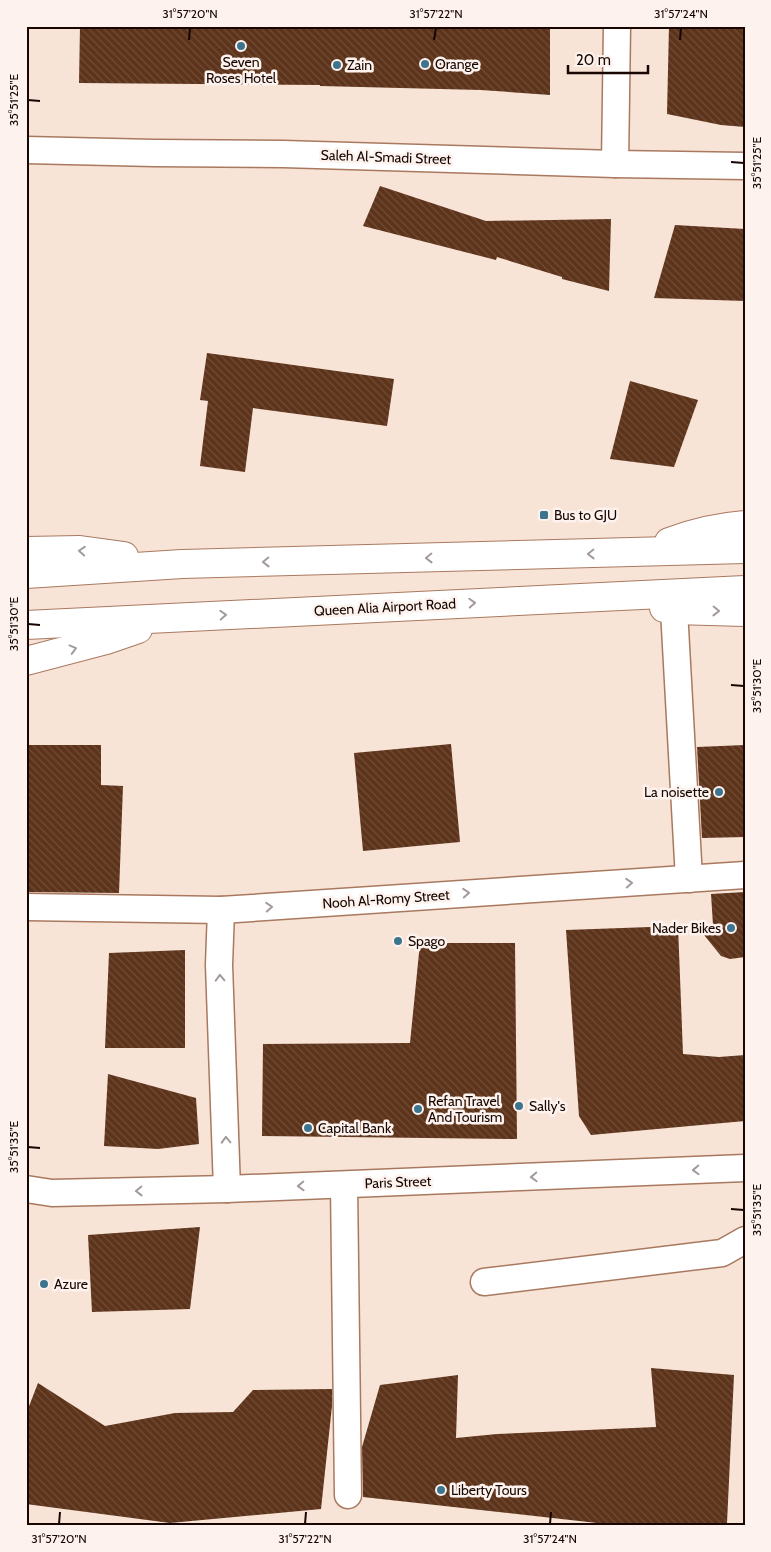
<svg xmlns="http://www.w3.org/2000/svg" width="771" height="1552" viewBox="0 0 771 1552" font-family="Cabin,sans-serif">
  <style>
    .building { fill: url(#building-back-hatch) }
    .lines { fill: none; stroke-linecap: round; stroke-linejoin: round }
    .minor-casing { stroke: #a9795f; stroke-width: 29 }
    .highway-casing { stroke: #a9795f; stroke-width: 30 }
    .minor { stroke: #fff; stroke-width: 26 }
    .highway { stroke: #fff; stroke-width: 28 }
    .oneway { stroke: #a29b99 }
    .ticks { fill: none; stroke: #170601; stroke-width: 2 }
    .poi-dot { fill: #3d758f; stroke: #fdf2ed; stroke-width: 2 }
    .labels { text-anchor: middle; stroke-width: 5; stroke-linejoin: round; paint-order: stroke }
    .poi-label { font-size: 14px; fill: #170601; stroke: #fdf2ed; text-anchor: start }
    .street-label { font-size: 14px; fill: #170601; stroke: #fdf2ed }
    .neatline { fill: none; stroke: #170601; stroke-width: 2 }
    .ticks-label { font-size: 12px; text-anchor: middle; fill: #170601 }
  </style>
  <defs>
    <pattern id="building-back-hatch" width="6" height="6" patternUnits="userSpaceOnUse" patternTransform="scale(1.25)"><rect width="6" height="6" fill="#5d331a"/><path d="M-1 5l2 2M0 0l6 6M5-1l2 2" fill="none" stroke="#6f4d39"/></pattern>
  </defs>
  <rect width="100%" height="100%" fill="#f8e3d7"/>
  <g class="building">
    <path d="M80,26H550V95L481,90L320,86V85L79,83Z"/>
    <path d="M669,26H745V127L721,125L667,114Z"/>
    <path d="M380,186L486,221L611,219L609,291L562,279V277L497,257L496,260L363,226Z"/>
    <path d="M675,225L745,229V301L654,298Z"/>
    <path d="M207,353L394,379L387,426L253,408L245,472L200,466L208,401L200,400Z"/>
    <path d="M630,381L698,400L674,467L610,459Z"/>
    <path d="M451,744L460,842L363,851L354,753Z"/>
    <path d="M26,745H101V785L123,786L119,893L26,892Z"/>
    <path d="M745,745V837L702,838L697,747Z"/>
    <path d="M745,892V957L730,959L721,956L696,925H713L711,894Z"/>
    <path d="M678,926L683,1054L719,1057L745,1055V1121L591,1135L579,1116L566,930Z"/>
    <path d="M420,943H515L517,1139L262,1136L263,1044L410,1043Z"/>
    <path d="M185,950V1048H105L109,953Z"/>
    <path d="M108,1074L196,1098L199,1144L158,1149L104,1146Z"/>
    <path d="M200,1227L190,1309L92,1312L88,1235Z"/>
    <path d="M651,1368L734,1375L727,1523L606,1524L363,1497L362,1447L380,1385L458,1375L456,1438L497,1434L656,1427Z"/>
    <path d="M38,1383L105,1426L175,1413L233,1412L253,1390L332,1389V1406L321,1509L170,1523L26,1504V1414Z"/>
  </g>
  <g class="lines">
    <defs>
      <g id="minor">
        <path d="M26,150L154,153L283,154L615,164L745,166"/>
        <path d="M615,164L617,26"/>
        <path d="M674,610L689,879"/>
        <path d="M26,907L221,910L745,875"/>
        <path d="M221,910L219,965L227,1189"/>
        <path d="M344,1185L348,1495"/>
        <path d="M26,1189L52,1193L227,1189L745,1168"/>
        <path d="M484,1282L722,1253L745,1240"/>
      </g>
      <g id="highway">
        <path d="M669,542C693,533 719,527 745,525"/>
        <path d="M26,551L80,550L124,556"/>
        <path d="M26,574L182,564L745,549"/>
        <path d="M664,608L674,610L745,612"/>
        <path d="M26,625L745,590"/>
        <path d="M26,661L106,640L138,629"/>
      </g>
    </defs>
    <use href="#minor" class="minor-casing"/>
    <use href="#highway" class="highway-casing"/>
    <use href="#minor" class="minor"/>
    <use href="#highway" class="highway"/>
  </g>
  <defs><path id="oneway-chevron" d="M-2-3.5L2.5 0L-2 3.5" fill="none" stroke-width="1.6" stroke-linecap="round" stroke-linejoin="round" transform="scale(1.25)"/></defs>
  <g class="oneway">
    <use href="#oneway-chevron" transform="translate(82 551) rotate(-176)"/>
    <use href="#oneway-chevron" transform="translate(591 554) rotate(179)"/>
    <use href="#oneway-chevron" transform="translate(429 558) rotate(179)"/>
    <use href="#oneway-chevron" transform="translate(266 562) rotate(179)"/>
    <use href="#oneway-chevron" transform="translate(472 603) rotate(-3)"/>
    <use href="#oneway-chevron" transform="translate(716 611) rotate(1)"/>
    <use href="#oneway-chevron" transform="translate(223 615) rotate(-3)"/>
    <use href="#oneway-chevron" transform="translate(73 649) rotate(-15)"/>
    <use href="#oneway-chevron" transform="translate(629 883) rotate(-4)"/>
    <use href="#oneway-chevron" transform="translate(466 893) rotate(-4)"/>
    <use href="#oneway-chevron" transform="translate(269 907) rotate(-4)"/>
    <use href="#oneway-chevron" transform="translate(220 978) rotate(-92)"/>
    <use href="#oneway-chevron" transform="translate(226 1140) rotate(-92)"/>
    <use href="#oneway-chevron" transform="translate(696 1170) rotate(178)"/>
    <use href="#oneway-chevron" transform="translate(534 1177) rotate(178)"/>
    <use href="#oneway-chevron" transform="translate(301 1186) rotate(178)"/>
    <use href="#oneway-chevron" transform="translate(139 1191) rotate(179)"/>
  </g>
  <path class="ticks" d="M189,40L190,28M434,40L436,28M680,40L681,28M28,100L40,101M731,162L744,163M28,624L40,625M731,685L744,686M28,1147L40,1148M731,1209L744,1210M59,1524L60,1512M305,1524L306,1512M550,1524L551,1512"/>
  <g class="poi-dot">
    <circle cx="241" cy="46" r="5"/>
    <circle cx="425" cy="64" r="5"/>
    <circle cx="337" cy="65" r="5"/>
    <rect x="539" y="510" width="10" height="10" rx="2.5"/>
    <circle cx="719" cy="792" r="5"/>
    <circle cx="731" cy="928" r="5"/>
    <circle cx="398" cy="941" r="5"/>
    <circle cx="519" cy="1106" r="5"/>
    <circle cx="418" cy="1109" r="5"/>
    <circle cx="308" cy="1128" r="5"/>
    <circle cx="44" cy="1284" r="5"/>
    <circle cx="441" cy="1490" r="5"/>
  </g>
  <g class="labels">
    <g class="poi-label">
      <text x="241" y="67" text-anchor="middle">Seven<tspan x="241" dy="16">Roses Hotel</tspan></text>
      <text x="435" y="69">Orange</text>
      <text x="347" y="70">Zain</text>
      <text x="554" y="520">Bus to GJU</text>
      <text x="709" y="797" text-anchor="end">La noisette</text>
      <text x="721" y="933" text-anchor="end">Nader Bikes</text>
      <text x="408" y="946">Spago</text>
      <text x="428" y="1106">Refan Travel<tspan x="428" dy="16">And Tourism</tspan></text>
      <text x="529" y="1111">Sally's</text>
      <text x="318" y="1133">Capital Bank</text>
      <text x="54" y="1289">Azure</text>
      <text x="451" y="1495">Liberty Tours</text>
    </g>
    <g class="street-label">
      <text transform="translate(386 157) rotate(2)" y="5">Saleh Al-Smadi Street</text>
      <text transform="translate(385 607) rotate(-3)" y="5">Queen Alia Airport Road</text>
      <text transform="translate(386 899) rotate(-4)" y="5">Nooh Al-Romy Street</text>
      <text transform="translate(398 1182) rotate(-2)" y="5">Paris Street</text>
    </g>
  </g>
  <rect width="771" height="1552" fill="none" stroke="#fdf2ed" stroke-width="55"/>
  <path d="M568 65v8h80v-8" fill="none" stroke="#170601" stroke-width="2.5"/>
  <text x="576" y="65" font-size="15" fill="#170601" stroke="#fdf2ed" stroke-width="4" paint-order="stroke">20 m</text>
  <rect x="28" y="28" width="716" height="1496" class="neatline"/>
  <g class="ticks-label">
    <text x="190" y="18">31°57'20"N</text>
    <text x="436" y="18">31°57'22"N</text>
    <text x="681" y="18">31°57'24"N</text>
    <text transform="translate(14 100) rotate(-90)" y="4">35°51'25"E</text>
    <text transform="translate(757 163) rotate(-90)" y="4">35°51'25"E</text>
    <text transform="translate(14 624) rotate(-90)" y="4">35°51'30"E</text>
    <text transform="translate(757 686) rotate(-90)" y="4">35°51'30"E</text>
    <text transform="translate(14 1147) rotate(-90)" y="4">35°51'35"E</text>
    <text transform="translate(757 1210) rotate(-90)" y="4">35°51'35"E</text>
    <text x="59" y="1543">31°57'20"N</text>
    <text x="305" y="1543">31°57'22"N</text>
    <text x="550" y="1543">31°57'24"N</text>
  </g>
</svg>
